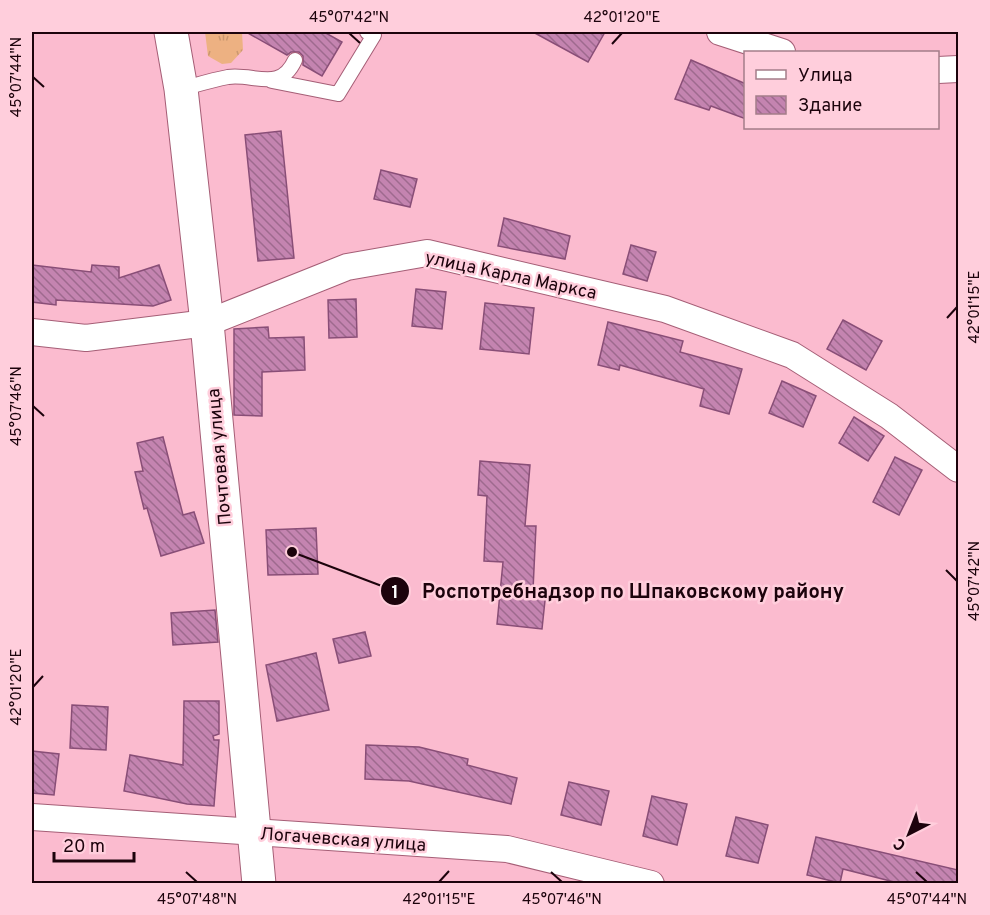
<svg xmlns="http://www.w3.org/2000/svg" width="990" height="915" viewBox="0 0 990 915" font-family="Overpass,sans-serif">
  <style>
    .grass { fill: url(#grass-tufts) }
    .building { fill: url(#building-back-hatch); stroke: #894e77; stroke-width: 1.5 }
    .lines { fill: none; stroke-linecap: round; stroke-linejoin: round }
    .lane-casing { stroke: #a55e76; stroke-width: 16 }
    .street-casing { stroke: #a55e76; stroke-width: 28 }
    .secondary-casing { stroke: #a55e76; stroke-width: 35 }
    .lane { stroke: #fff; stroke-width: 14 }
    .street { stroke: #fff; stroke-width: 26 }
    .secondary { stroke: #fff; stroke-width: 33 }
    .ticks { fill: none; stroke: #1c030c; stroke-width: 2 }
    .labels { text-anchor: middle; stroke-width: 5; stroke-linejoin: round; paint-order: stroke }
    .street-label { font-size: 18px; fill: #1c030c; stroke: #ffcedc }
    .leader { fill: none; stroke: #1c030c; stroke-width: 2 }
    .callout-dot { fill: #1c030c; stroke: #ffcedc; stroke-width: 2 }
    .mark-label { font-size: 18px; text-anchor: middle; font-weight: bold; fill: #fff }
    .callout-label { font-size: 20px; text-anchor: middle; font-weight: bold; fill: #1c030c; stroke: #ffcedc; stroke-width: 5; stroke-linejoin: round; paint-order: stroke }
    .neatline { fill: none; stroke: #1c030c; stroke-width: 2 }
    .ticks-label { font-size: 15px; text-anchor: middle; fill: #1c030c }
  </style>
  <defs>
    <pattern id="grass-tufts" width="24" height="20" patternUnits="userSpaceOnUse" patternTransform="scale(1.5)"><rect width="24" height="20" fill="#edb182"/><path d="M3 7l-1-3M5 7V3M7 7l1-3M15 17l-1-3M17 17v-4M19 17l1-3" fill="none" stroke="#cb976f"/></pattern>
    <pattern id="building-back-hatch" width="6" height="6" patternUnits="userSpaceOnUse" patternTransform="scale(1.5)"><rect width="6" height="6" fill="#c484b0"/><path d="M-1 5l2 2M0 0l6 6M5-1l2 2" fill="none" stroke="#9e6a8e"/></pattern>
  </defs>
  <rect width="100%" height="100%" fill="#fbbbcf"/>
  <path class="grass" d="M205,32H242L243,50L231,63L222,64L208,56Z"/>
  <g class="building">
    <path d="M246,32H324L342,42L322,76L303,65V56L299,52H291L287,55Z"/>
    <path d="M533,32H605L588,62Z"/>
    <path d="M691,60L746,84V119L711,106L709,110L675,99Z"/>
    <path d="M281,131L294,258L258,261L245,135Z"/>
    <path d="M381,170L417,179L410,207L374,199Z"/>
    <path d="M504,218L570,236L565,259L498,246Z"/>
    <path d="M631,245L656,252L647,281L623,274Z"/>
    <path d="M32,265L91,272L92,265L119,267V278L159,265L171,300L153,306L56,300V305L32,302Z"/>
    <path d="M416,289L446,292L442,329L412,326Z"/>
    <path d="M356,299L357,337L329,338L328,300Z"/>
    <path d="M485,303L534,308L529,354L480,349Z"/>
    <path d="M843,320L882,341L866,370L827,349Z"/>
    <path d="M608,322L683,341L680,352L742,369L729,414L700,406L704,389L620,365L619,370L598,365Z"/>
    <path d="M268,327L269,338L304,337L305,370L262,372V416L234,415V329Z"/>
    <path d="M782,381L816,396L803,427L769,413Z"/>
    <path d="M854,417L884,436L868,461L839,443Z"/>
    <path d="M163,437L183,515L194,512L204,543L161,556L147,508L144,509L135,472L143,471L137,443Z"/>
    <path d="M895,457L922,470L899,515L873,502Z"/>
    <path d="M480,461L530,465L525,526H536L533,590L546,591L542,629L497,624L503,562L484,561L487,496L478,495Z"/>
    <path d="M316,528L318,574L268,575L266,530Z"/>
    <path d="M215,610L218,642L173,645L171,613Z"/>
    <path d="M365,632L371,656L339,663L333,639Z"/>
    <path d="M316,653L329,710L277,721L266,665Z"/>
    <path d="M184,701H219V734L213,736L214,740H219L214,806L187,804L124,791L130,755L183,765Z"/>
    <path d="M72,705L108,707L106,750L70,748Z"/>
    <path d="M366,745L419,747L468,759L467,765L517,778L511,804L409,781L365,779Z"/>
    <path d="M32,751L59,754L54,795L32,793Z"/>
    <path d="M569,782L609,791L601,825L561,815Z"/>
    <path d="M652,796L687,804L677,845L643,836Z"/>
    <path d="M736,817L768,825L758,863L726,856Z"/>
    <path d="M816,837L958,870V884H902L843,869L840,883L807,875Z"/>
  </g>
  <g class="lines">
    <defs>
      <g id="lane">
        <path d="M272,81L338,94L374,35L367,32"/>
        <path d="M181,89C196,85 212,80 228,77C254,73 280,93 295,60"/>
      </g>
      <g id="street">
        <path d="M720,32L782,52"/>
        <path d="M938,70L958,69"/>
        <path d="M32,332L86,338L207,323L347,267L427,253L665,309L792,355L889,416L958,469"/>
        <path d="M32,817L507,849L651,884"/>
      </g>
      <path id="secondary" d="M171,32L181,89L207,323L259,884"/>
    </defs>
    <use href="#lane" class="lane-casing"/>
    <use href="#street" class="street-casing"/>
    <use href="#secondary" class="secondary-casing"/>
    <use href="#lane" class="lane"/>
    <use href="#street" class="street"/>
    <use href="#secondary" class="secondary"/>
  </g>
  <path class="ticks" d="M349,33L360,43M612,44L622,33M33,77L44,87M947,318L957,307M33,406L44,416M946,570L957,581M33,687L43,676M186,872L197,882M551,872L562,882M916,872L927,882M439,882L449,871"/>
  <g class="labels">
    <g class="street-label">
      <text transform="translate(511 275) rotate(12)" y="6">улица Карла Маркса</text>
      <text transform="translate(219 457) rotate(-95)" y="6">Почтовая улица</text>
      <text transform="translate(343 839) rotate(4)" y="6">Логачевская улица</text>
    </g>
  </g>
  <path class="leader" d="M292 552L395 591"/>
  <g class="callout-dot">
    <circle cx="292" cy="552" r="6"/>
    <circle cx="395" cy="591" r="15"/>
  </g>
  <g class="mark-label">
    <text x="395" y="598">1</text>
  </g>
  <g class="callout-label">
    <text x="633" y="598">Роспотребнадзор по Шпаковскому району</text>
  </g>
  <rect width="990" height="915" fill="none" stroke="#ffcedc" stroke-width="66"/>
  <rect x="744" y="51" width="195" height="78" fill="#ffcedc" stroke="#a47d89" stroke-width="1.5"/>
  <rect x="756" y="70" width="30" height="9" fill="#ffffff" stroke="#a47d89" stroke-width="1.5"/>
  <text x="798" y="81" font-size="18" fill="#1c030c">Улица</text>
  <rect x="756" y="96" width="30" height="18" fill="url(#building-back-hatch)" stroke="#a47d89" stroke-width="1.5"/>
  <text x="798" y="111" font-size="18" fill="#1c030c">Здание</text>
  <g transform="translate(909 834) rotate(222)" stroke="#ffcedc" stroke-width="4.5" paint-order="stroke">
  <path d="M0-4.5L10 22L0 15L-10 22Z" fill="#1c030c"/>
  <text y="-9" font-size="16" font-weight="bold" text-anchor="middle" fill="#1c030c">С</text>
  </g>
  <path d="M54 852v9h80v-9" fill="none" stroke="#1c030c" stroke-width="3"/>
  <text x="63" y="852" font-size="18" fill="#1c030c" stroke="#ffcedc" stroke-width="4.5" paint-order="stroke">20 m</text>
  <rect x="33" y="33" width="924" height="849" class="neatline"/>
  <g class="ticks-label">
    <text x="349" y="22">45°07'42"N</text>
    <text x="622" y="22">42°01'20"E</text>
    <text transform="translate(16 77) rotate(-90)" y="5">45°07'44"N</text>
    <text transform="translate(974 307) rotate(-90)" y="5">42°01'15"E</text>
    <text transform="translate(16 406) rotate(-90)" y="5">45°07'46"N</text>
    <text transform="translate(974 581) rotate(-90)" y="5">45°07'42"N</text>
    <text transform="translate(16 687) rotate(-90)" y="5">42°01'20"E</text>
    <text x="197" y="904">45°07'48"N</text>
    <text x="439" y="904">42°01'15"E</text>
    <text x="562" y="904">45°07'46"N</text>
    <text x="927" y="904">45°07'44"N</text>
  </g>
</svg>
